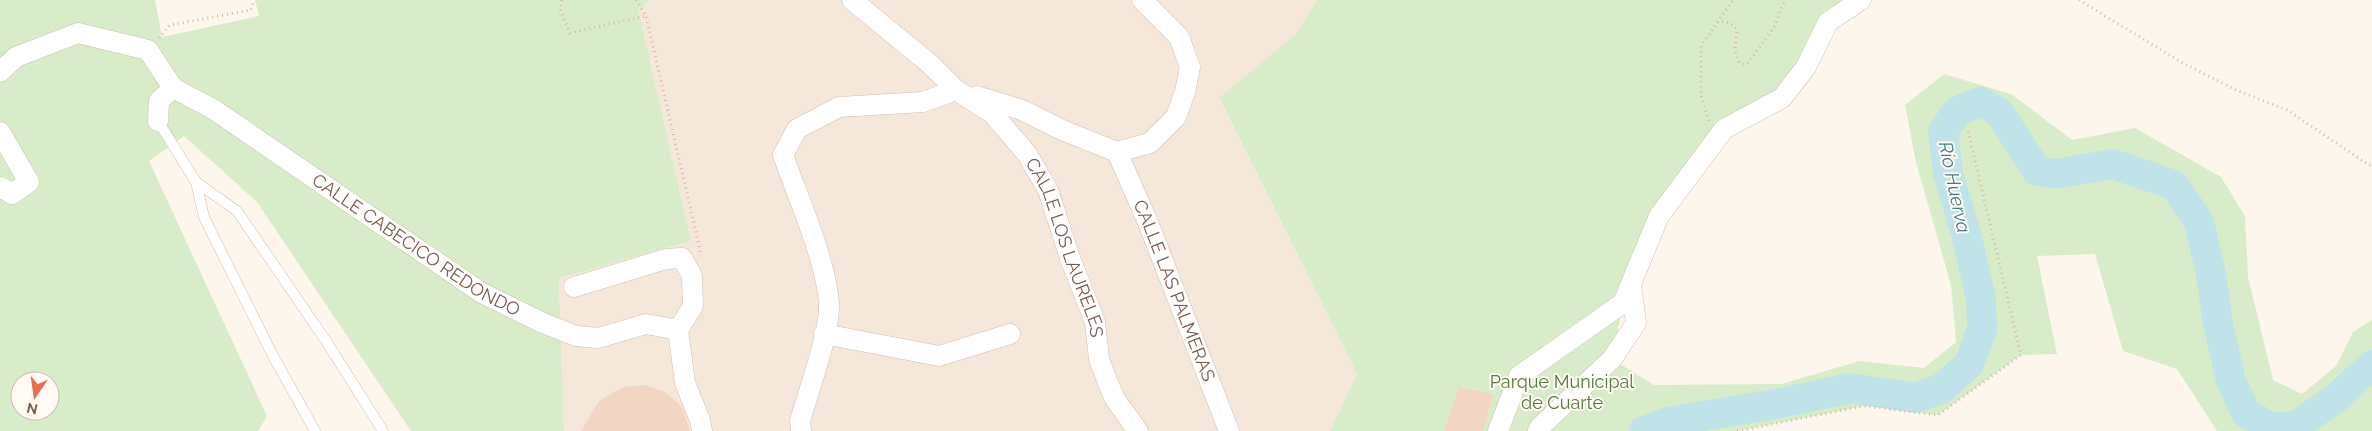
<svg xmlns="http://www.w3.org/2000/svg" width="2372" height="431" viewBox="0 0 2372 431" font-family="Raleway,sans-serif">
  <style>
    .residential { fill: #f5e8da }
    .green { fill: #d8ecc9; fill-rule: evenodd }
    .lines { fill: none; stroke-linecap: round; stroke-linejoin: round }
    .river { stroke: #bfe3e8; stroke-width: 30 }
    .building { fill: #f3d5c3 }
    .lane-casing { stroke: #d1beb0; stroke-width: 11 }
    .street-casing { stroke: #d1beb0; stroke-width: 21 }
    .path { stroke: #d9b8a5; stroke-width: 3; stroke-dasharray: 1 4; stroke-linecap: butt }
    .lane { stroke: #fff; stroke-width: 10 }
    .street { stroke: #fff; stroke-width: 20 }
    .labels { text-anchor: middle; stroke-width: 4; stroke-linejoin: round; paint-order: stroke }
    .street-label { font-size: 18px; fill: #7a5c4d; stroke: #fffaf3 }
    .park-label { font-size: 18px; fill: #537a41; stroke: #fffaf3 }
    .water-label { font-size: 19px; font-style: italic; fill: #437c86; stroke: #fffaf3 }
  </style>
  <rect width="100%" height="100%" fill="#fdf6ec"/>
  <path class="residential" d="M649,0H1317L1296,34L1219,99L1357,374L1330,431H564L559,278L691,241L639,12Z"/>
  <g class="green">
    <path d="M0,0H155L162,37L259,16L255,0H649L639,12L691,241L559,278L564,431H411L257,202L184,136L149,161L267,416L258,431H0ZM20,381H50V411H20Z"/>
    <path d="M1317,0H1861L1828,22L1782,98L1724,129L1659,216L1623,303L1612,359L1654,385L1781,384L1860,361L1924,368L1956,342L1951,285L1916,162L1905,105L1944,74L2011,94L2072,140L2135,128L2221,177L2245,216L2248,277L2273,380L2302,394L2336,366L2353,332L2372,320V431H2217L2177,369L2123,351L2095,254L2037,256L2057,354L2021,355L1938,415L1864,406L1737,431H1483L1494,394L1460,387L1444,431H1330L1357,374L1219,98L1296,34Z"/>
  </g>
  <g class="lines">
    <path class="river" d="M1644,431L1672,421L1776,404L1851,388L1915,398L1941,389L1969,364L1982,329L1981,298L1966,234L1948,173L1943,132L1957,111L1981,102L1999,112L2037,171L2056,174L2113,164L2174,185L2199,222L2211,274L2218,324L2231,381L2246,413L2270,427L2296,426L2336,398L2372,365"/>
  </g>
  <g class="building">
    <path d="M645,385L665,392L676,401L682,407L690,431H581L599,401L623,387Z"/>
    <path d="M1459,387L1494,394L1483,431H1444Z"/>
  </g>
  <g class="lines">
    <defs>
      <g id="lane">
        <path d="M158,121L196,182L204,217L273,356L315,431"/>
        <path d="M196,182L237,211L326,341L383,431"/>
      </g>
      <g id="street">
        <path id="s1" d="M852,0L930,64L956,90L992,113L1027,154L1048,190L1070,258L1095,322L1099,359L1108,383L1115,399L1138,431"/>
        <path d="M0,72L16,57L78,33L148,50L173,88"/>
        <path d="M977,96L1022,110L1062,130L1117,152L1150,143L1176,117L1185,92L1190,67L1179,37L1142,0"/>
        <path id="s2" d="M158,121L159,101L173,88L213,109L482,293L543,323L576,336L598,338L646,324L678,330"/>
        <path d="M0,132L29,182L12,194L0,187"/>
        <path id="s3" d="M1117,152L1149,225L1229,431"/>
        <path d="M574,287L666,259L682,258L692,276L693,306L678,330"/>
        <path d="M678,330L685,383L700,420L702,431"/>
        <path d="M824,334L939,356L1010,334"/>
        <path d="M801,431L800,421C808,392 830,333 829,305C827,262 798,198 783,155L797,129L839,107L923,102L956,90"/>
        <path d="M1498,431L1519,376L1623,303L1659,216L1724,129L1782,98L1806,67L1828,22L1861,0"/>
        <path d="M1538,431L1540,427L1612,359L1636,323L1631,285"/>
      </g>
    </defs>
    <use href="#lane" class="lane-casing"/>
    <use href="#street" class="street-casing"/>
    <g class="path">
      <path d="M562,0L560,9L570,33L646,16"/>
      <path d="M636,0L646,16L701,254"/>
      <path d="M2079,0L2181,62L2236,90L2287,110L2372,167"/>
      <path d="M1717,22C1726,21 1731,22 1737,30C1736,41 1732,56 1741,64L1748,63L1774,27L1785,0"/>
      <path d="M159,38L170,25L251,10L254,0"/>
      <path d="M1709,121L1701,95V46L1733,0"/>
      <path d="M1737,431L1864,406L1938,415L2021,355L1968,131"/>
    </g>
    <use href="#lane" class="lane"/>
    <use href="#street" class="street"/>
  </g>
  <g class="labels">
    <g class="street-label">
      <text dy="6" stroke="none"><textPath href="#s2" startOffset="329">CALLE CABECICO REDONDO</textPath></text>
      <text dy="6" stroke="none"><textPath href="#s1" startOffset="336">CALLE LOS LAURELES</textPath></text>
      <text dy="6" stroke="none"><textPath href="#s3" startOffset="150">CALLE LAS PALMERAS</textPath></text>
    </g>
    <g class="park-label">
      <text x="1562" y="388">Parque Municipal<tspan x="1562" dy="21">de Cuarte</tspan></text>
    </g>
    <g class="water-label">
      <text transform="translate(1955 187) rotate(78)" y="7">Río Huerva</text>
    </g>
  </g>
  <g transform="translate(35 396) rotate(193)"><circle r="24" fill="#fffaf3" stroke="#cabbb1"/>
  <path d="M0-4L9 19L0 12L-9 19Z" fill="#e76f51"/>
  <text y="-8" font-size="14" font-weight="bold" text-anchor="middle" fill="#7a5c4d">N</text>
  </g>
</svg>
